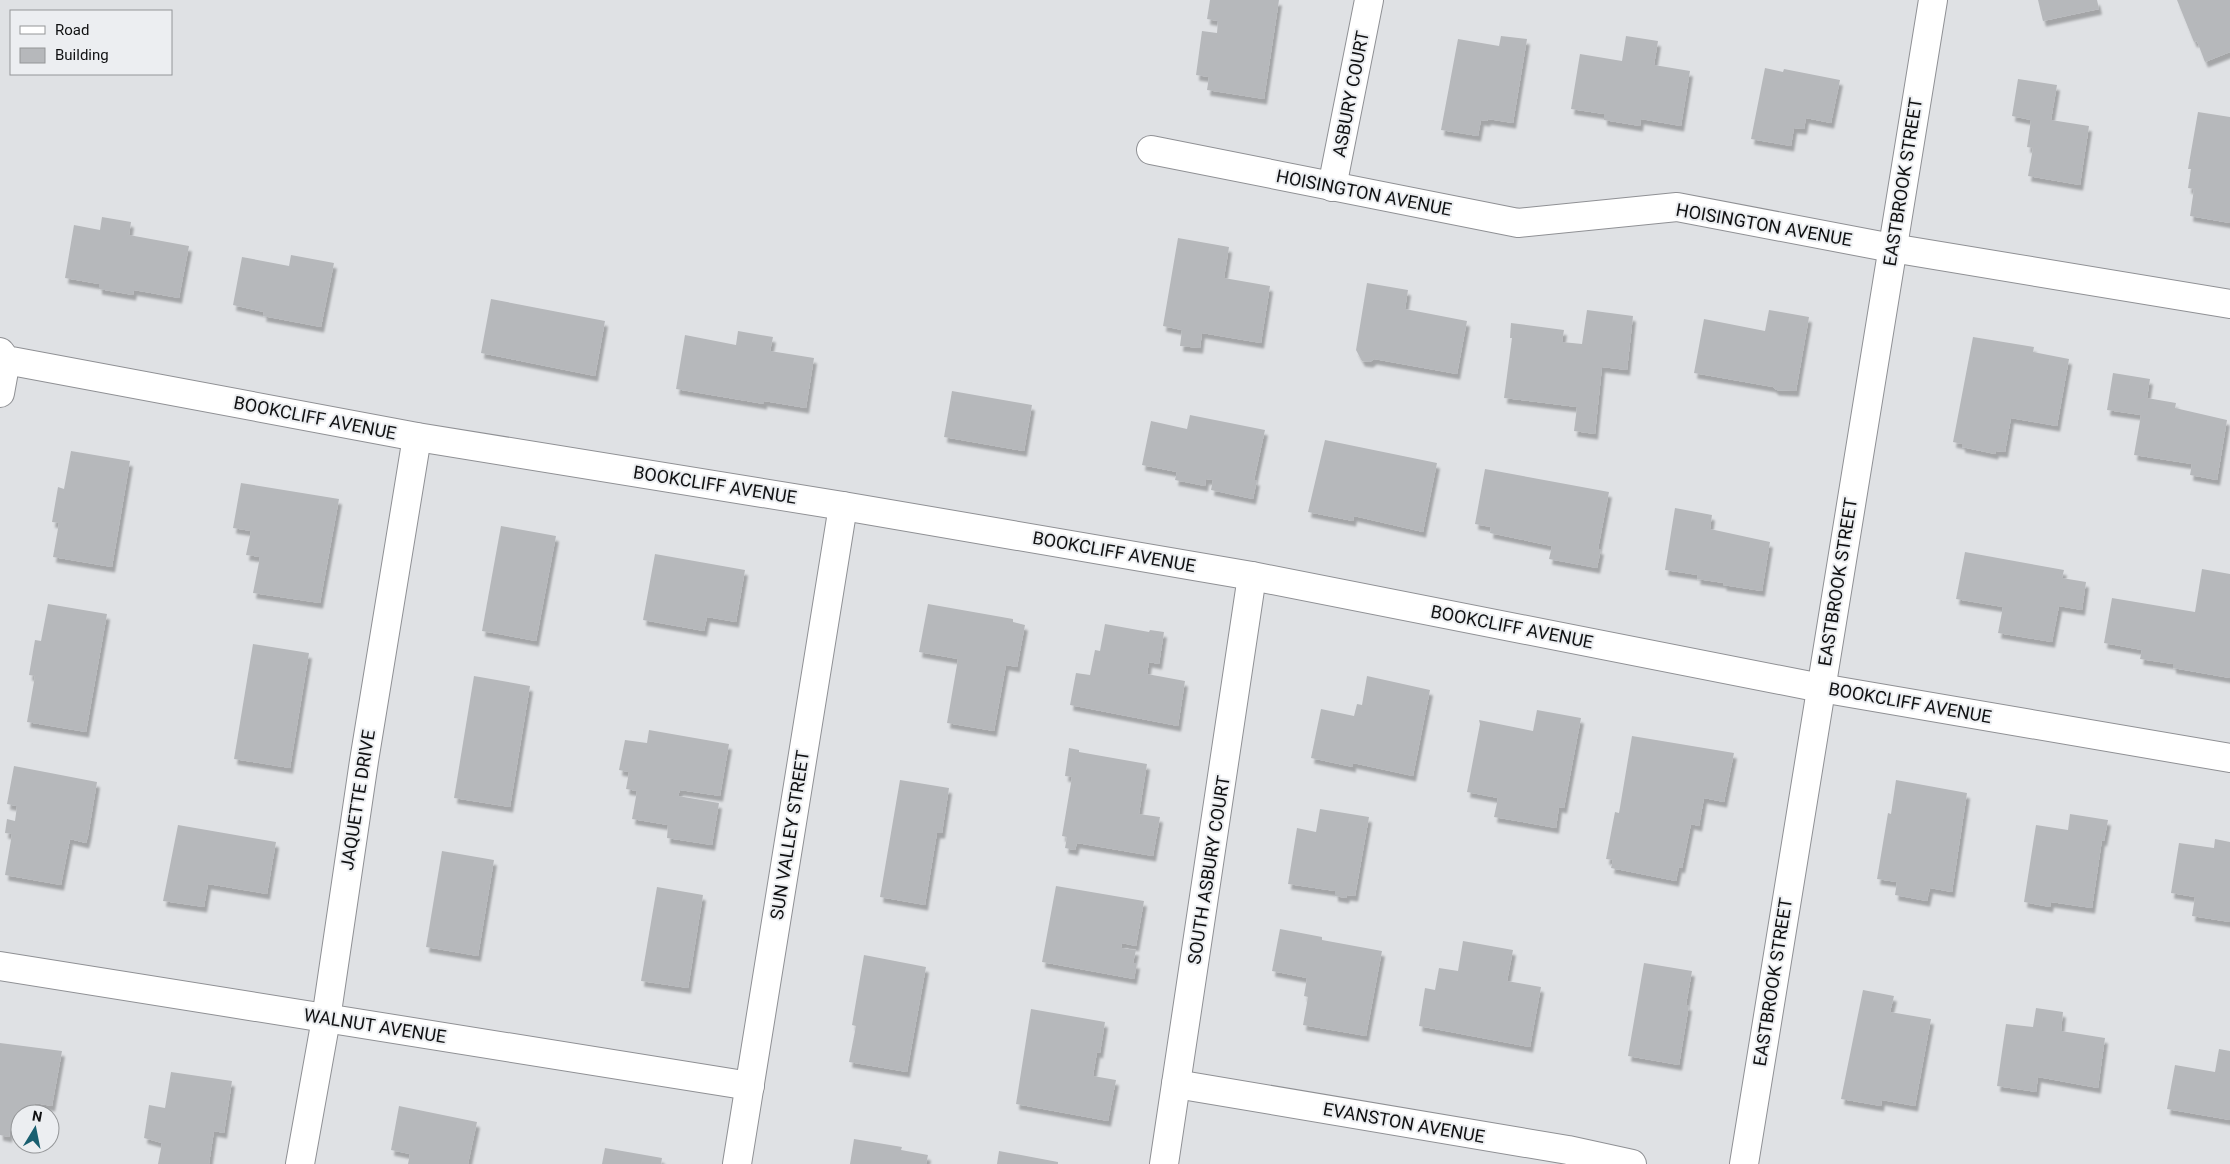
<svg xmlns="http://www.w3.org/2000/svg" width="2230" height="1164" viewBox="0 0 2230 1164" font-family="Roboto,sans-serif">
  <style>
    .building { fill: #b6b8bb; filter: url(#shadow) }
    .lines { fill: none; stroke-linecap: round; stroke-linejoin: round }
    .minor-casing { stroke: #8f9094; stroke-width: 30 }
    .minor { stroke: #fff; stroke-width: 28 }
    .labels { text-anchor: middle; stroke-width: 4; stroke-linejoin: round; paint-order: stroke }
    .street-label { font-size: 18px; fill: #101112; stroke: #eceef1 }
  </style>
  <defs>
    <filter id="shadow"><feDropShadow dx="3" dy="5.5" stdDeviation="1" flood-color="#0004"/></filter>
  </defs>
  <rect width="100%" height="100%" fill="#dfe1e4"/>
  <g class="building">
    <path d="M1210,0H1279L1264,99L1207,90L1209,77L1196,75L1202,31L1217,33L1218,21L1207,19Z"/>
    <path d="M2038,0H2097L2099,9L2043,21Z"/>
    <path d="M2177,0H2230V52L2205,62L2197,41L2194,42Z"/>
    <path d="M1501,36L1527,39L1513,123L1488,119L1487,121L1481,120L1478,136L1441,130L1458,39L1499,46Z"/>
    <path d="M1626,36L1658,41L1654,65L1690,71L1681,126L1641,119L1640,126L1604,120V114L1571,109L1580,54L1622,61Z"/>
    <path d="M1765,68L1783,72L1784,69L1840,80L1831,123L1806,118L1804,129L1794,128L1791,146L1751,139Z"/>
    <path d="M2018,79L2057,85L2051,120L2089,126L2080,185L2028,176L2033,148L2027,147L2031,120L2012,116Z"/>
    <path d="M2198,112L2230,117V223L2190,216L2194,189L2188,188L2191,169H2188Z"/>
    <path d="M102,217L131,222L129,235L189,246L179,298L134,290L133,295L99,289V284L65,278L74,225L100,230Z"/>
    <path d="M1178,238L1229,247L1224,278L1270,286L1261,343L1202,333L1200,348L1180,346L1182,330L1163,326Z"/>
    <path d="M291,255L334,263L321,327L263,316L264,312L233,305L242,257L289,266Z"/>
    <path d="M1367,283L1408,290L1405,309L1467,321L1457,374L1374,359L1370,362L1362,361L1356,350Z"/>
    <path d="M491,299L605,321L595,376L481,353Z"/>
    <path d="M1587,310L1633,316L1627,370L1602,367L1595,434L1574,431L1577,407L1504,398L1512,338H1510L1511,323L1564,330L1562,342L1582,344Z"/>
    <path d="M1769,310L1809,317L1796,391L1776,390L1773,387L1694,373L1704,319L1765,331Z"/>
    <path d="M738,331L773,337L770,351L814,358L806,408L764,401V404L676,389L685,335L736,345Z"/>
    <path d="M1973,337L2034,347L2033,352L2069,359L2057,426L2011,418L2005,452L1996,451L1995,454L1962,447V444L1953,442Z"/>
    <path d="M2113,373L2150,379L2147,398L2176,403L2175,408L2227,420L2217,480L2190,475L2192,464L2134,455L2141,415L2107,410Z"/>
    <path d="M952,391L1032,405L1024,451L944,437Z"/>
    <path d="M1190,415L1265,430L1254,480H1257L1253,499L1211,490L1213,480L1206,479L1205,486L1175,480L1177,472L1142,465L1151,421L1187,429Z"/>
    <path d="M1325,440L1437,463L1423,532L1354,516L1353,521L1308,512Z"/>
    <path d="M71,451L130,461L112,567L53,557L59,523L52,522L58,487L64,489Z"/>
    <path d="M1485,469L1609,492L1598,549H1601L1597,568L1549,559L1552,546L1490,533L1491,527L1475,524Z"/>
    <path d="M241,483L339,499L320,603L253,593L260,557L246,555L251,531L233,528Z"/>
    <path d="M1675,508L1712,515L1710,529L1770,542L1762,591L1723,585L1724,583L1697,579L1698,575L1665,570Z"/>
    <path d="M501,526L556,536L536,641L482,631Z"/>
    <path d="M1965,552L2064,570L2062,578L2086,582L2082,610L2059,606L2052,642L1998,633L2003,607L1956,599Z"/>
    <path d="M655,554L745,570L736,622L707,617L704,631L643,620Z"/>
    <path d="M2202,569L2230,574V678L2173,668V664L2140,659L2142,650L2104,643L2112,598L2195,612Z"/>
    <path d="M48,604L107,614L86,732L27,722L35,676L29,675L35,640L41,641Z"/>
    <path d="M928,604L1013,619V622L1025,625L1017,667L1006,665L994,731L947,723L958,659L919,652Z"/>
    <path d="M1105,624L1149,632L1150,630L1164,632L1159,664L1149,662L1147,674L1185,681L1178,726L1070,705L1076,673L1090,675L1095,650L1100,651Z"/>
    <path d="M253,644L309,653L290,768L234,759Z"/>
    <path d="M474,676L530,686L510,807L454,798Z"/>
    <path d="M1367,676L1430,690L1413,776L1353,763V767L1311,758L1321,709L1354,716L1357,704L1362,705Z"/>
    <path d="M1537,710L1581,718L1564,808L1559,807L1556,828L1494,817L1498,798L1467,792L1480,724L1479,720L1533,731Z"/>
    <path d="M649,730L729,744L720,796L680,790L678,796L719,803L712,845L667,838L668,825L632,819L637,791L626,789L629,772L619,770L625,740L647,743Z"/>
    <path d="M1632,736L1734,753L1724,802L1704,798L1699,826L1691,824L1682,868L1679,867L1676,881L1611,868L1613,860L1606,859L1615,812L1619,813Z"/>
    <path d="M1069,748L1079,750V752L1147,764L1139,814L1160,817L1153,856L1077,843L1075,850L1065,848L1067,837L1062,836L1072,777L1065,776Z"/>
    <path d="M14,766L97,782L88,836L86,843L70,839L61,885L5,875L12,834L5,833L7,819L15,821L17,806L7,804Z"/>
    <path d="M900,780L949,788L942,833H937L925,905L880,897Z"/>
    <path d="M1896,780L1967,793L1952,892L1930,888L1927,901L1895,895L1897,882L1877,879L1888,813L1891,814Z"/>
    <path d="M1320,809L1369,817L1355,896L1347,895L1346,898L1335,896V891L1288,884L1297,828L1316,832Z"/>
    <path d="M2070,814L2108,820L2104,841L2102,840L2092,908L2051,902L2050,907L2024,902L2036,825L2068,830Z"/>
    <path d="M178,825L276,842L267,894L208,884L204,907L163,901Z"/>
    <path d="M2215,839L2230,842V922L2192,916L2195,897L2171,893L2179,843L2214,848Z"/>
    <path d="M442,851L494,860L478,956L426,947Z"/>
    <path d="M1056,886L1144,901L1136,946L1122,943L1121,948L1136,950L1133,963H1137L1134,979L1042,962Z"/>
    <path d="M657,887L703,895L688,988L641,981Z"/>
    <path d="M1280,929L1322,937V940L1382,951L1366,1036L1303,1025L1308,997L1304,996L1307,978L1272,971Z"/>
    <path d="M1463,941L1513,950L1507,981L1541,987L1530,1047L1419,1026L1425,988L1435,990L1439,968L1458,971Z"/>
    <path d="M864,955L926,967L907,1072L849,1062L856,1026L852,1025Z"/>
    <path d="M1644,963L1692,971L1686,1005H1689L1679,1065L1628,1056Z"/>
    <path d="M1863,990L1894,996L1890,1012L1931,1019L1915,1106L1882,1100L1881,1106L1841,1099Z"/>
    <path d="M2036,1008L2063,1012L2061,1031L2105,1038L2098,1088L2038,1077L2036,1092L1997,1086L2006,1024L2033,1027Z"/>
    <path d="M1031,1009L1105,1022L1100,1053L1097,1052L1093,1076L1116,1080L1108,1121L1016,1104Z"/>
    <path d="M0,1043L62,1051L52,1106L35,1103L33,1114H20V1127L11,1126L9,1137L0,1135Z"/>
    <path d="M2219,1049L2230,1051V1120L2167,1109L2175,1065L2215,1072Z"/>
    <path d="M171,1072L232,1081L224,1133L214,1131L209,1164H158L162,1143L144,1138L149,1105L165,1108Z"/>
    <path d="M399,1106L477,1122L468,1164H408L410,1154L391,1150Z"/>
    <path d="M854,1139L902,1147L901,1150L928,1155L926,1164H850Z"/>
    <path d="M605,1148L662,1158L661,1164H602Z"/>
    <path d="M999,1151L1058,1162V1164H997Z"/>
  </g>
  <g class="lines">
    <defs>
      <g id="minor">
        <path d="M1151,150L1518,223L1677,207L1892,248L2230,304"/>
        <path d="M1332,187L1369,0"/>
        <path d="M0,352L6,360L417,437L843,506L1252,576L1821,688L2230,758"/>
        <path d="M0,393L6,360"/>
        <path d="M0,966L750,1086"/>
        <path d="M1176,1084L1568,1150L1632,1164"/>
        <path d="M300,1164L326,1019L364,761L417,437"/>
        <path d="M737,1164L843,506"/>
        <path d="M1164,1164L1252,576"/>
        <path d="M1744,1164L1933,0"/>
      </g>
    </defs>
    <use href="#minor" class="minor-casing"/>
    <use href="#minor" class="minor"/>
  </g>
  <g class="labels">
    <g class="street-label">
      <text transform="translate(1351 94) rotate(-79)" y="6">ASBURY COURT</text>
      <text transform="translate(1903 182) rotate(-81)" y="6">EASTBROOK STREET</text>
      <text transform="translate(1364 193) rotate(11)" y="6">HOISINGTON AVENUE</text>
      <text transform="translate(1764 225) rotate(10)" y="6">HOISINGTON AVENUE</text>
      <text transform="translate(315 418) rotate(11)" y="6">BOOKCLIFF AVENUE</text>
      <text transform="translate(715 485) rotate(9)" y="6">BOOKCLIFF AVENUE</text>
      <text transform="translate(1114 552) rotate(10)" y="6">BOOKCLIFF AVENUE</text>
      <text transform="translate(1838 582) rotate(-81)" y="6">EASTBROOK STREET</text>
      <text transform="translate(1512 627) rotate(11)" y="6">BOOKCLIFF AVENUE</text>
      <text transform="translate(1910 703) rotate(10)" y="6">BOOKCLIFF AVENUE</text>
      <text transform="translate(358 800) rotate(-81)" y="6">JAQUETTE DRIVE</text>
      <text transform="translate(790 835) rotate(-81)" y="6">SUN VALLEY STREET</text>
      <text transform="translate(1209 870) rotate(-81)" y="6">SOUTH ASBURY COURT</text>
      <text transform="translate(1773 982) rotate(-81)" y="6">EASTBROOK STREET</text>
      <text transform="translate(375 1026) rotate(9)" y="6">WALNUT AVENUE</text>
      <text transform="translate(1404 1123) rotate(10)" y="6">EVANSTON AVENUE</text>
    </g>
  </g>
  <rect x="10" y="10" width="162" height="65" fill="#eceef1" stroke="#949698"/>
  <rect x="20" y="26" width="25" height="8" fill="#ffffff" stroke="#949698"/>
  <text x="55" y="35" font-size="15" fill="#101112">Road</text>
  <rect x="20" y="48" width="25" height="15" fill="#b6b8bb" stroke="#949698"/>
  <text x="55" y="60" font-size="15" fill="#101112">Building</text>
  <g transform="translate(35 1129) rotate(10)"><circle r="24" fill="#eceef1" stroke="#949698"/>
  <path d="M0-4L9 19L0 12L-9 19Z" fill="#195f70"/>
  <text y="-8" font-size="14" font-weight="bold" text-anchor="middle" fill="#101112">N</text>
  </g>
</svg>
